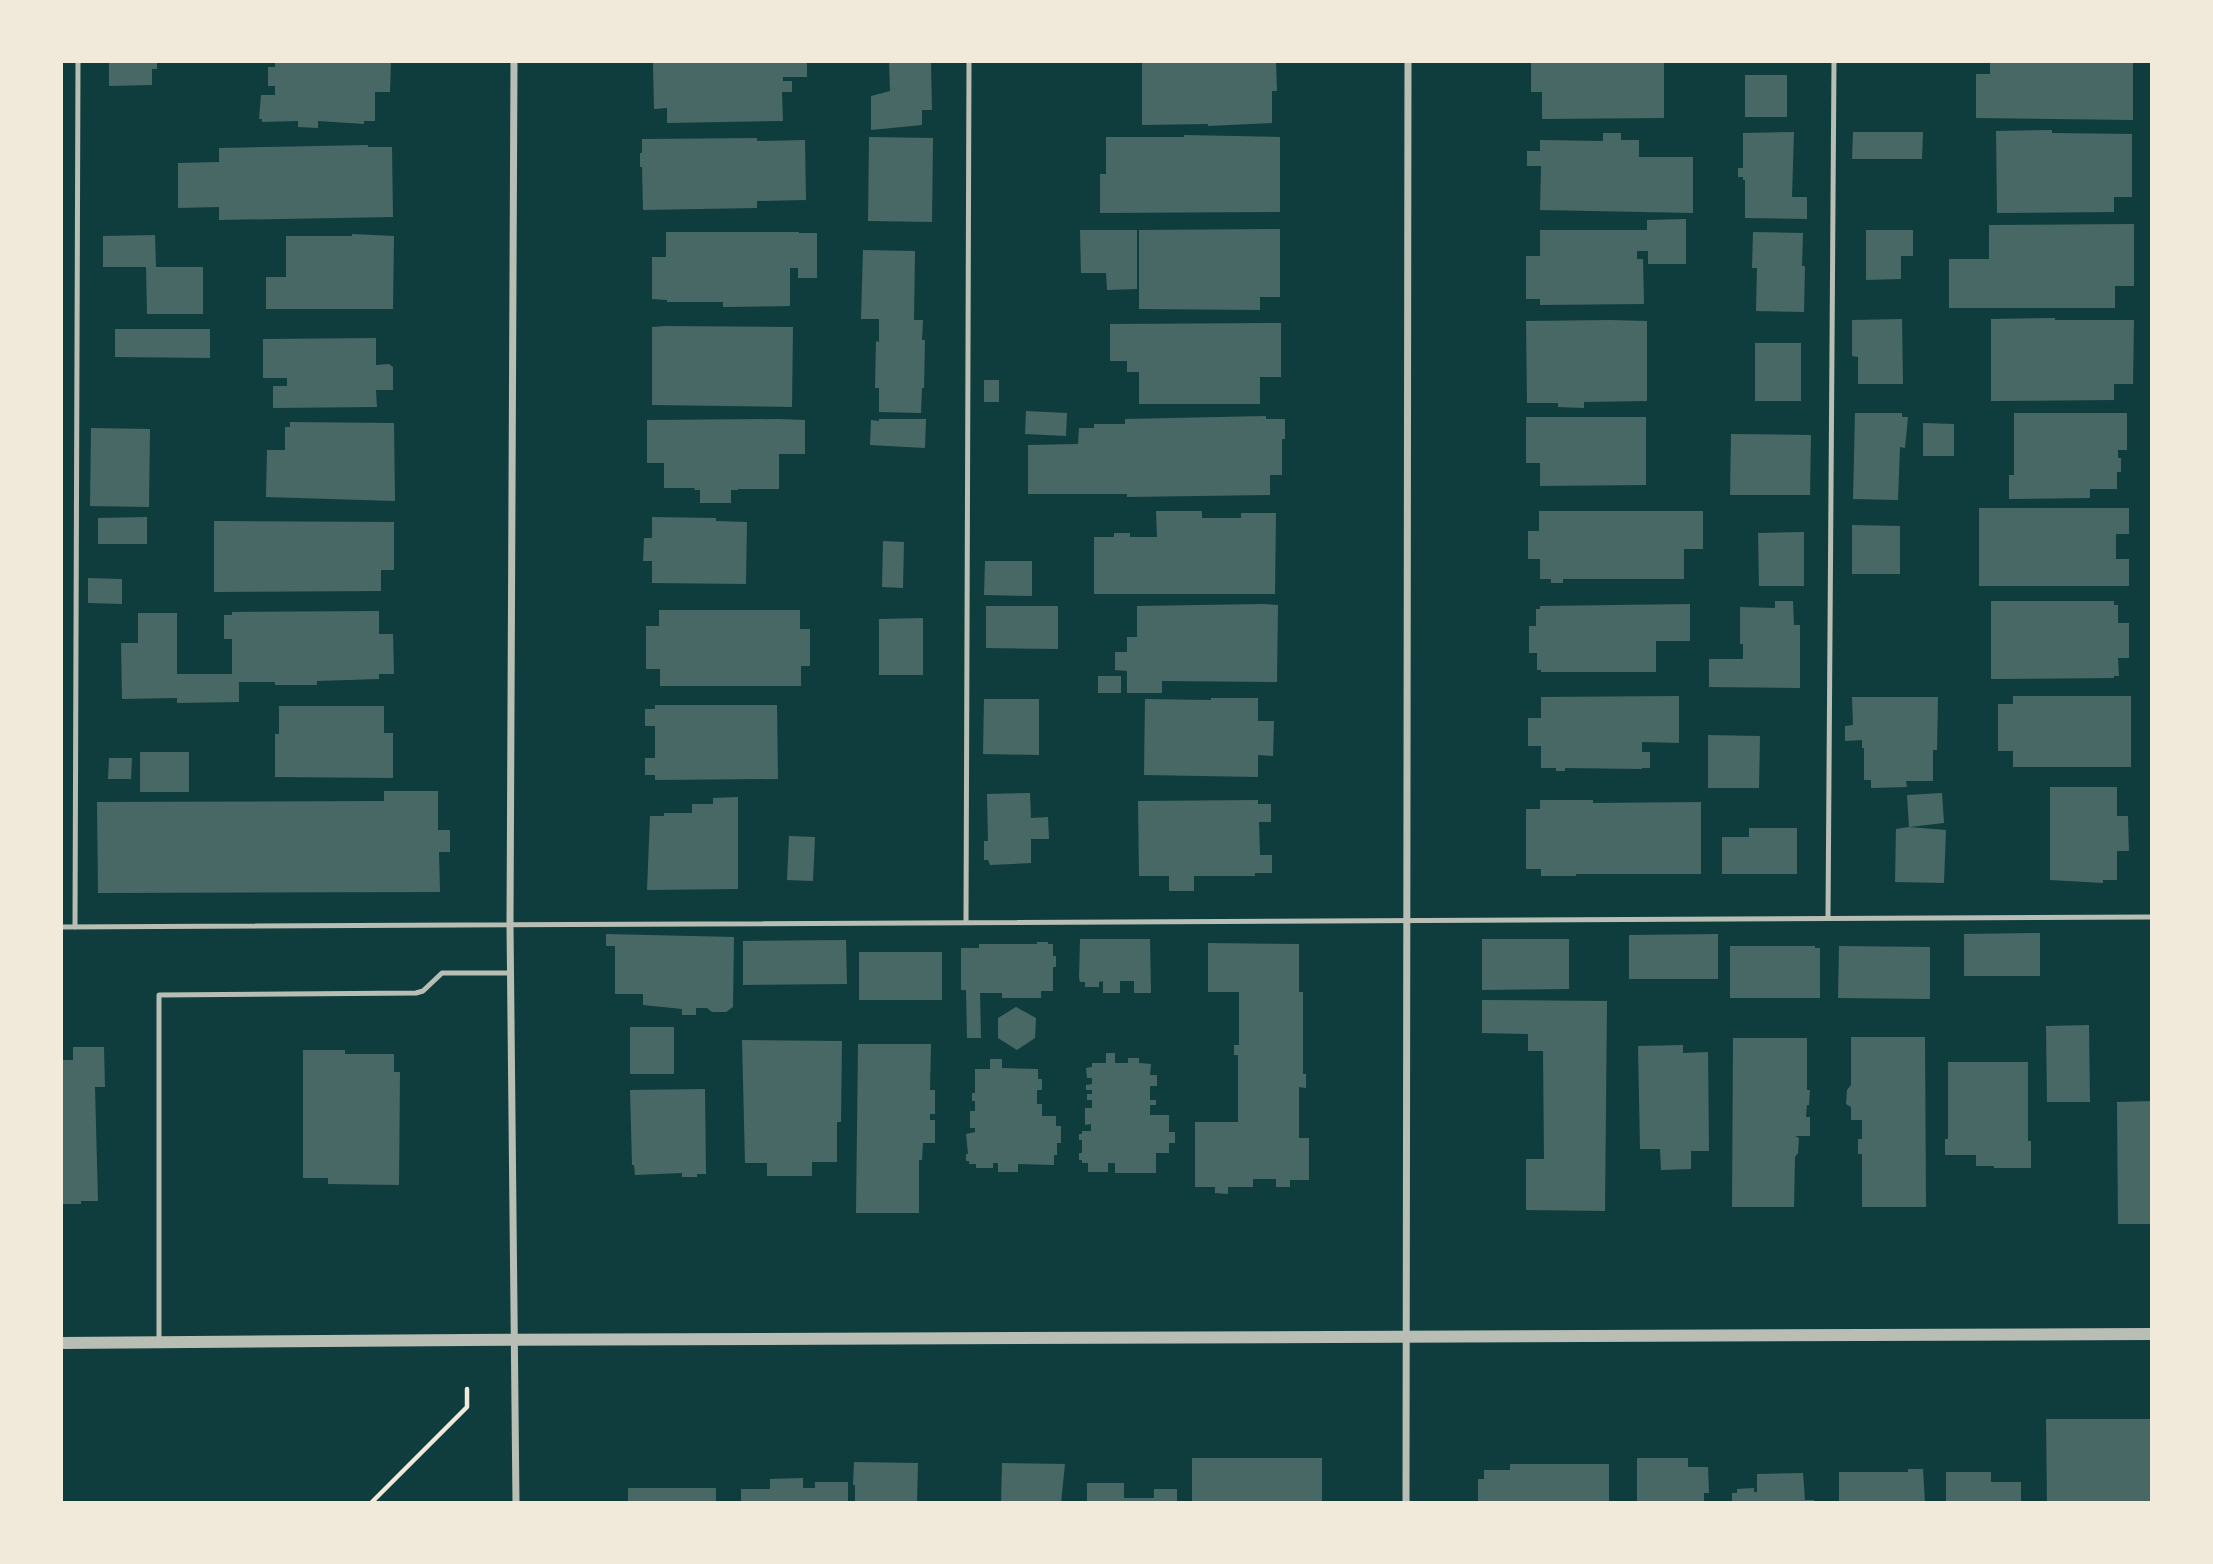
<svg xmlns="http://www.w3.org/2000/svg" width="2213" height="1564" viewBox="0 0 2213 1564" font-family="'Public Sans',sans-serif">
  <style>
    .building { fill: #486865 }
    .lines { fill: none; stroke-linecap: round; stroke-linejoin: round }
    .path { stroke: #f1e9da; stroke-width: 4.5 }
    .service { stroke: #b8beb3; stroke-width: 5 }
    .minor { stroke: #b8beb3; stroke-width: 7 }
    .tertiary { stroke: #b8beb3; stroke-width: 12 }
  </style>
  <rect width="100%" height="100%" fill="#0f3d3e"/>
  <g class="building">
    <path d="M109,61H157V69H152V85L109,86Z"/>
    <path d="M275,61H391L390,92H375V121H364V124L318,121V128L298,127V121L262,122V119H259L261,95H275V86H268V67H275Z"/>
    <path d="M667,61H807V77H783V81H792V92H782L783,121L667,123V108L654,109L653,63Z"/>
    <path d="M889,61H931L932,110H922V125L871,130V96L890,91Z"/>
    <path d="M1142,61H1276L1277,91H1272V123L1208,126V124L1142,125Z"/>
    <path d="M1531,61H1664V118L1542,119V92H1531Z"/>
    <path d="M1990,61H2133V120L1976,118V74H1990Z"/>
    <rect x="1745" y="75" width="42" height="42"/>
    <path d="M2052,130V133L2132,134V197H2114V212L1997,213L1996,131Z"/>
    <path d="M1794,132L1792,197H1807V219L1745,218V180H1743V177H1738V168H1743V133Z"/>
    <path d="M1853,132H1923L1922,159H1852Z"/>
    <path d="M1603,133H1621V140H1639V157H1693V213L1540,210L1541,166H1527V151H1540V140L1603,141Z"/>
    <path d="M1184,135L1280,137V212L1100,213V174H1106V137H1184Z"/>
    <path d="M869,137L933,138L932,222L868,221Z"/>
    <path d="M757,138V141L805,140L806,200L757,201V208L643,210L642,167H640V153H642V139Z"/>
    <path d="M368,145V147H392L393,217L219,220V207L178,208V163L219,162V148Z"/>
    <path d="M1686,219V264H1648V251H1637V259H1643L1644,304L1540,305V299H1526V256H1540V230H1647V220Z"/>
    <path d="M2134,224V286H2115V308H1949V259H1989V225Z"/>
    <path d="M1280,229V297H1260V310L1139,309V230Z"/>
    <path d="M1080,230H1137V289L1107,290L1106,273H1081Z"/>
    <path d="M1866,230H1913V256H1901V279L1866,280Z"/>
    <path d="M666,232H799V233H817V278H798V268H790V306L723,307V302H667V300L652,299V257H666Z"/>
    <path d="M1753,232L1803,233L1802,266H1805L1804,312L1756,311L1757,268H1752Z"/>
    <path d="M352,234L394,236L393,309H266V277H286V236H352Z"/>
    <path d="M155,235L156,267H203V314H147L146,267H103V236Z"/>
    <path d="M863,250L915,251L914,320H923L922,340H925L924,388H922L921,413L879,412V388H875L876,341L879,342V319H861Z"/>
    <path d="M2055,318V320H2134L2133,384H2114V400L1991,401V319Z"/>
    <path d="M1902,319L1903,384H1858V357L1852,356V320Z"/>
    <path d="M1610,320L1647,321V401L1584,402V408L1558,407V403H1527L1526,321Z"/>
    <path d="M1281,323V377H1260V404H1139V372H1127V361H1110V324Z"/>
    <path d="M665,326L793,327L792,407L652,405V327Z"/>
    <path d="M115,329H210V358L115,357Z"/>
    <path d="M376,338V365L389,364L393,367V390H376L377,407L273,408V386H287V378H263V339Z"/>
    <rect x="1755" y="343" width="46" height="58"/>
    <rect x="984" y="380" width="15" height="22"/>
    <path d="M1026,411L1067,413L1066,436L1025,434Z"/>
    <path d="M1855,413H1902V417H1908L1905,448L1900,447L1898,500L1853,499Z"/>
    <path d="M2014,413H2127V450H2118V458H2121V472H2117V489H2090V498L2009,499V475H2014Z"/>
    <path d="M1266,416V419H1285V439H1282V475H1270V495L1127,497V494H1028V445L1078,444L1079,428H1094V424H1125V419Z"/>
    <path d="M1526,417H1646V485L1540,486V463H1526Z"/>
    <path d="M779,419L805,420V454H779V489H738V490H731V503H700V490H694L695,488H664V463H647V420Z"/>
    <path d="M879,419H926L925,448L870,445L871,420L879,421Z"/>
    <path d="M290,422L394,423L395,501L266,497L267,450H285V427H290Z"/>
    <path d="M1923,423L1954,424V456H1923Z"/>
    <path d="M91,428L150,429L149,507L90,506Z"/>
    <path d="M1731,434L1811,435L1810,495H1730Z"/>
    <path d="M1979,508H2129V534H2116V559H2129V586H1979Z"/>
    <path d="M1156,511H1202V518H1241V513H1276L1275,594H1094V537H1114V533H1130V537H1157Z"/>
    <path d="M1539,511H1703V549H1684V579H1563V583H1551V579H1540V559H1528V531H1539Z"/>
    <path d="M147,517V544H98V518Z"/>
    <path d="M652,517L716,518V521L747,522L746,584L652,583V561H643L644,538H652Z"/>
    <path d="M214,521L394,522V570H381V591L214,592Z"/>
    <path d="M1852,525L1900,526V574H1852Z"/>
    <path d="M1804,532V586H1759L1758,533Z"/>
    <path d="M883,541L904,542L903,588L882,587Z"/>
    <path d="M985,561H1032V596L984,595Z"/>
    <path d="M88,578L122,579V604L88,603Z"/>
    <path d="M1775,601H1793L1794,625H1800V688L1709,687V659H1743V644H1740V607L1775,608Z"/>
    <path d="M1991,601H2114V605H2118V623H2129V658H2118L2119,676H2114V678L1991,679Z"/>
    <path d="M1263,604L1278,605L1277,682L1162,681V693H1127V671L1115,670V652H1127V637H1137V606Z"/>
    <path d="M1690,604V641H1656V672H1541V670H1537V653H1529V626H1536V609H1540V606Z"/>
    <path d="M986,606H1058V649L986,648Z"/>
    <path d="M659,610H800V629H810V666H801V686H660V669H646V626H659Z"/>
    <path d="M379,611V634H393L394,674H379V679L317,681V685H275V682H239V702L177,703V698L122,699L121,643H138V613H177V674H232V639H224V615H232V612Z"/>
    <path d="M923,618V675H879V619Z"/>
    <rect x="1098" y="676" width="23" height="17"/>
    <path d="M1679,696V743L1642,742V752H1650V768H1642V769L1565,768V771H1556V768H1541V746H1528V718H1541V697Z"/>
    <path d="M2013,696H2131V767H2013V751H1998V704H2013Z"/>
    <path d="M1852,697H1938L1937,750H1933V781H1906L1907,787L1871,788V780H1864V748H1862V740L1845,741V726L1853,725Z"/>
    <path d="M1211,698H1258V721H1274L1273,756L1258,755V777L1144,775L1145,699L1211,700Z"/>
    <path d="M984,699H1039V755L983,754Z"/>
    <path d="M655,705H777L778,779L655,780V775H645V758H655V726H645V709H655Z"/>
    <path d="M279,706H384V733H393V778L275,777V734H279Z"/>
    <path d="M1708,735L1760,736L1759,788H1708Z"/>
    <rect x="140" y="752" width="49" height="40"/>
    <path d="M109,758H132L131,779H108Z"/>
    <path d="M2050,787H2117V816H2128L2129,851H2117V880H2103V883L2050,880Z"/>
    <path d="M384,791H438V830H450V852H439L440,892L98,893L97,802L384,801Z"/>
    <path d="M1030,793L1031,818L1048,817L1049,839H1031V863L990,865L988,860H984V841H988L987,794Z"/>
    <path d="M1942,793L1944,823L1909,827L1907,795Z"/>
    <path d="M738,797V889L647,890L650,816H664V813H692V804H713V798Z"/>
    <path d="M1258,800V804H1271V822H1259L1260,855H1272V873H1255V876H1194V891H1169V876H1139L1138,801Z"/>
    <path d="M1540,800H1593V803L1701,802V874H1576V876H1541V869H1526V809H1540Z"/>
    <path d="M1909,827L1946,830L1944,883L1895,882L1896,829Z"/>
    <path d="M1749,828H1797V874H1722V837H1749Z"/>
    <path d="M789,836L815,837L813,881L787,880Z"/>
    <path d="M2040,933V976H1964V934Z"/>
    <path d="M606,934L734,937L733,1007L726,1012H712L707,1008H696V1015H682V1009L643,1005V994H615V946H606Z"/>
    <path d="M1718,934V979H1629V935Z"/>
    <path d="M1080,939H1150L1151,993H1134V981H1120V993H1103V981L1099,982V987H1085V982H1080L1079,978Z"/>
    <path d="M1482,939H1569V989L1482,990Z"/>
    <path d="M846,940L847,984L743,985V941Z"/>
    <path d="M1037,942H1048V944H1053V956H1056V967H1053V991H1041V998H1002V993H980L981,1038H967L966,990H961V948H979V944H1037Z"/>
    <path d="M1208,943L1299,944V992H1303V1074H1306V1088L1299,1087V1138H1309V1180H1290V1187H1276V1179H1253V1187H1228V1194L1215,1193V1187H1195V1122H1238V1055H1234V1045H1239V992H1208Z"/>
    <path d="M1730,946H1815V948H1820V998H1730Z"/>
    <path d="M1839,946L1930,947V999L1838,998Z"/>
    <rect x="859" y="952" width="83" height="48"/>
    <path d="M1482,1000L1607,1001L1605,1211L1526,1210V1159H1544L1543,1051H1528V1034L1482,1033Z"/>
    <path d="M1016,1007L1036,1018L1035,1038L1017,1050L998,1038V1018Z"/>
    <path d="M2089,1025L2090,1102H2047L2046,1026Z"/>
    <rect x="630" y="1027" width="44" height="47"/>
    <path d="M1851,1037H1925L1926,1207H1862V1154H1858V1139H1862V1120H1851V1107L1846,1104L1847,1090L1851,1085Z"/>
    <path d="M1733,1038H1807V1090H1810L1809,1105H1807L1806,1117H1810V1136H1795L1799,1138L1798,1153L1795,1157L1794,1207H1732Z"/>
    <path d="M742,1040L842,1041L841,1122H837V1162H812V1176H767V1163H745Z"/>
    <path d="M858,1044H931L930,1090H935V1114H930V1120H935V1143H923L922,1160H919V1213H856Z"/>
    <path d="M1683,1045V1053L1708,1052L1709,1151H1691V1169L1661,1170L1660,1149H1640L1638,1046Z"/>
    <path d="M73,1047H104L105,1087H95L98,1201H81V1204H61V1060H73Z"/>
    <path d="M303,1050H345V1054H394V1072H400L399,1185L328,1184V1178H303Z"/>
    <path d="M1106,1053H1115V1063H1128V1058H1139V1063L1151,1064L1150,1075H1157V1086H1150V1100H1156V1105H1150V1115H1169V1132H1175V1143H1169V1153H1156V1173H1115V1163H1108V1172H1088V1163H1082V1160H1079V1153H1082V1140H1079V1134H1082V1131H1091V1124L1085,1125V1108H1092V1100H1087V1094H1092V1090H1086V1085L1092,1084V1078H1087L1086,1068L1092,1067V1063H1106Z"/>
    <path d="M990,1059H1002V1068L1038,1069V1079H1042V1090H1037V1104H1042V1116H1056V1126H1061V1143H1057V1155H1054V1165L1018,1164V1172H998V1163H993V1168H976V1164H969V1161H966V1154H968L966,1134L975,1132V1128H970V1111H975V1101H972V1093H975V1069H990Z"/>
    <path d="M1948,1062H2028V1141H2031V1168H1994V1166H1976V1155H1945V1139H1948Z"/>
    <path d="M705,1089L706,1174H697V1177H682V1173L635,1175L634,1165H632L630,1090Z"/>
    <path d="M2152,1101V1224H2118L2117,1102Z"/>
    <path d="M2046,1419H2152V1503H2047Z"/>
    <rect x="1192" y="1458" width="130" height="45"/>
    <path d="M1637,1458H1688V1467H1708L1709,1493H1704V1503H1637Z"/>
    <path d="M854,1462L918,1463L917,1503H855V1485H853Z"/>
    <path d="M1002,1463L1065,1464L1061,1503H1001Z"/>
    <path d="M1510,1464H1609V1503H1478V1479H1484V1470H1510Z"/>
    <path d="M1908,1469H1923L1925,1503H1839V1472H1908Z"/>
    <path d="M1946,1472H1991V1482H2021V1503H1946Z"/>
    <path d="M1803,1473L1805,1500H1814V1503H1732V1493H1737V1489L1754,1488V1492H1757V1474Z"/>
    <path d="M803,1478V1488H815V1482H848V1503H741V1489H770V1479Z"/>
    <path d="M1087,1483H1124V1498H1154V1489H1177V1503H1087Z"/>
    <rect x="628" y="1488" width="88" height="15"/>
  </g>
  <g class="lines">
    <path class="path" d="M371,1503L467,1407V1389"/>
    <g class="service">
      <path d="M1828,918L1834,61"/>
      <path d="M966,922L969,61"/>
      <path d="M61,927L2152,917"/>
      <path d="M75,927L78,61"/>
      <path d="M159,1342V995L416,993L423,991L442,973H511"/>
    </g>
    <g class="minor">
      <path d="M514,61L510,924L516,1503"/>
      <path d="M1406,1503L1408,61"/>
    </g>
    <path class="tertiary" d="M61,1343L466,1340L2152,1334"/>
  </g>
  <rect width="2213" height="1564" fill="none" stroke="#f1e9da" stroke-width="126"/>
</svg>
